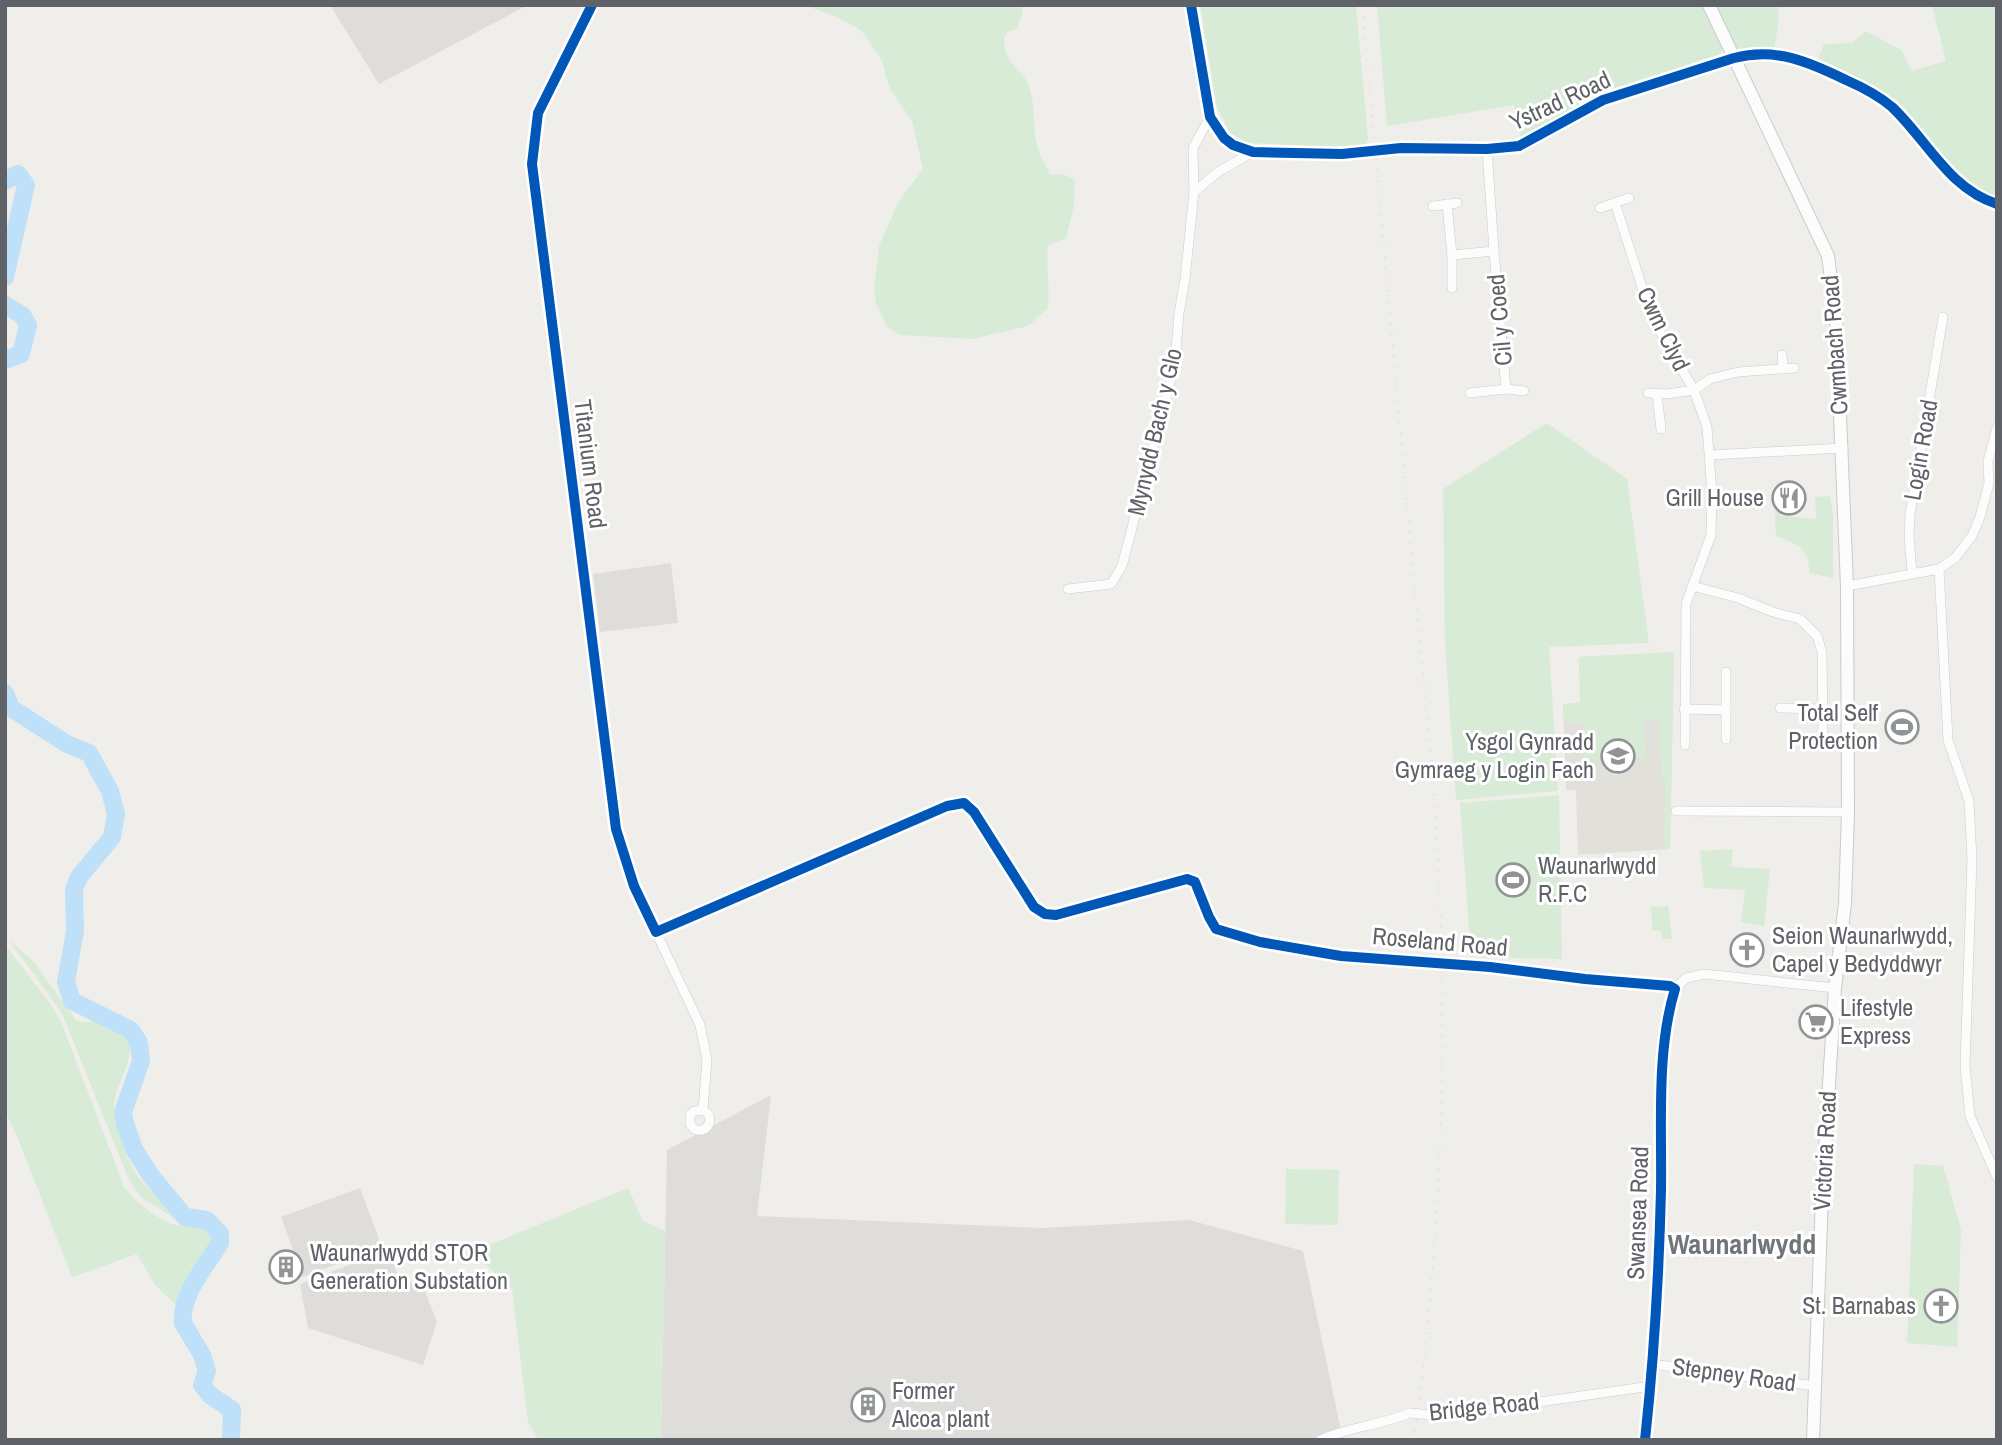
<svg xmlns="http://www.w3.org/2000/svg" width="2002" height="1445" viewBox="0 0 2002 1445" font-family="'Archivo Narrow',sans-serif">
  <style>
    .industrial { fill: #dfddda }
    .education { fill: #e2e0da }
    .green { fill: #d8ebd6 }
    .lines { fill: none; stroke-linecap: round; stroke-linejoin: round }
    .river { stroke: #bfe0f9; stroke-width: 18 }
    .minor-casing { stroke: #cbcccc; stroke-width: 10 }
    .tertiary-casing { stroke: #cbcccc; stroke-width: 12 }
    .secondary-casing { stroke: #cacacb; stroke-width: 14 }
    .minor { stroke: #fdfcfc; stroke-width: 9 }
    .tertiary { stroke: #fdfcfc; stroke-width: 10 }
    .secondary { stroke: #fdfcfc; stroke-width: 12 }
    .rail { stroke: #e4e4e4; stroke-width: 2.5; stroke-dasharray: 2 9; stroke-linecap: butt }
    .minor-bridge-casing { stroke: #cbcccc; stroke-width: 10; stroke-linecap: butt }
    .minor-bridge { stroke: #fdfcfc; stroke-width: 9 }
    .cycleway-casing { stroke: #fff; stroke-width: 15 }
    .cycleway { stroke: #0057b8; stroke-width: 10 }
    .labels { text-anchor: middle; stroke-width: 6; stroke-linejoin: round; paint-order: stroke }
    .street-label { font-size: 24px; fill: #5f6368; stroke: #fff }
    .poi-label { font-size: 24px; fill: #5f6368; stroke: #fff; text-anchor: start }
    .quarter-label { font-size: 28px; font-weight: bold; fill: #70757a; stroke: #fff }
  </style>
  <rect width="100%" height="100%" fill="#efeeea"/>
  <g class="industrial">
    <path d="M330,5H528L379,84Z"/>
    <path d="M671,563L678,623L600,632L593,574Z"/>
    <path d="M771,1095L757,1216L1042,1228L1189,1220L1303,1251L1343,1440H661L667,1150Z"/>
    <path d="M360,1188L382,1247L303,1277L281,1217Z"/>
    <path d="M388,1250L402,1286L420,1279L437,1322L423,1365L308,1328L300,1284Z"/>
  </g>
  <path class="education" d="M1674,652L1670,849L1578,855L1576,790H1566L1563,704L1580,703L1579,657Z"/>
  <g class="green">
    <path d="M804,5H1022V15L1017,29L1009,31L1004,37C1005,68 1018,63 1028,84C1036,102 1032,125 1037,144C1039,155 1046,165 1050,175L1063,174L1075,180L1074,206L1066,238L1048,245C1046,266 1050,287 1048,308L1028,326L973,339L900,335L887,327L876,303L874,289L879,246L899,201L923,169L912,121L890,89L881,59L861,30L837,17Z"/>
    <path d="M1200,5H1356L1368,139L1365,148L1248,143L1230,133L1217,107Z"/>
    <path d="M1377,5H1701L1722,48L1720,58L1602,99L1521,142L1514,105L1387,126Z"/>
    <path d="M1716,5H1778L1779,19L1774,52L1738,53Z"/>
    <path d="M1932,5H1997V202L1962,185L1893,102L1817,63L1824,44L1852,43L1866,31L1901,50L1912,71L1946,61Z"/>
    <path d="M1547,423L1627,479L1649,643L1549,647L1558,791L1456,800L1445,643L1443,489Z"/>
    <path d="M1830,496L1833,516V578L1809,573C1811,550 1795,542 1776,536C1776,525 1772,509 1781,503V516L1816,519L1815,497Z"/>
    <path d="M1674,652L1670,849H1664L1665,780L1662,779L1659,718L1644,720L1646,758L1584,760L1583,722H1564L1563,704L1580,703L1579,657Z"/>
    <path d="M1559,795L1562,959L1471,957L1460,803Z"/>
    <path d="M1733,849L1731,867L1770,869L1764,926L1741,922L1745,890L1704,888L1700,851Z"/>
    <path d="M1668,906L1672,939H1663L1661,931H1652L1651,907Z"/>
    <path d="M9,940L33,961L76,1020C96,1028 102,1007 120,1024C145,1049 116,1078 114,1105C114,1114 117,1123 119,1131C128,1170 142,1186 173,1208C186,1217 195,1224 210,1229C219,1248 186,1287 175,1304L155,1285L137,1254L72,1277L17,1136L5,1111V945L51,1005L62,1024L124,1187C137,1203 158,1221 179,1226L180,1222L141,1197L129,1180L62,1013Z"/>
    <path d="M1914,1164L1943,1166L1961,1230L1957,1347L1907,1343Z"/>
    <path d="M1286,1169L1339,1170L1338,1225L1285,1224Z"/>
    <path d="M628,1188L643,1221L665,1231L661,1440H539L528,1422L512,1289L472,1252Z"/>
  </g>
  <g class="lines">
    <g class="river">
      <path d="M5,181L18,174L26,185L5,277"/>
      <path d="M5,305L22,315L28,325L21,354L5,360"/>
      <path d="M5,693L11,708L67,744L89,753L110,791L116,814L112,837L79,877L74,889L75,931L66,982L72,1001L131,1030L139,1043L141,1061L123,1112L125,1123L134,1149L151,1176L185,1217L207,1220L220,1234V1243C206,1266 180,1295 183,1323L202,1355L207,1371L202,1385L210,1395L232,1410L231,1440"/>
    </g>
    <defs>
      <g id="minor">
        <path d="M592,5L538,113L532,164L616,829L634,886L700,1025L707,1060L703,1110L709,1115C712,1126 704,1133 694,1129L690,1124V1115L694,1111L703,1110"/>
        <path d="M1734,58C1776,47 1809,62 1846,80C1862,87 1879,96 1892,107C1927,140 1949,189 1997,204"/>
        <path d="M1487,149L1494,251L1506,389"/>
        <path d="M1194,192L1218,172L1253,152"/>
        <path d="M1615,203L1652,318L1694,390L1707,427L1712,493L1711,535L1686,604L1685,745"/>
        <path d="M1447,204L1452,255V288"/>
        <path d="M1433,206L1457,203"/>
        <path d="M1600,208L1629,198"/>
        <path d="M1452,255L1494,251"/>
        <path d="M1782,355L1783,369"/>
        <path d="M1470,393L1506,389L1524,391"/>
        <path d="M1648,393L1667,394L1694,390L1710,379L1738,372L1794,368"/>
        <path d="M1657,394L1661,429"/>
        <path d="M1710,455L1843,448"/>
        <path d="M1939,569L1948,740L1969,801L1972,859L1965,1066L1970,1116L1997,1177"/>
        <path d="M1912,572L1909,536L1910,514L1943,317"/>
        <path d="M1692,586L1738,598L1773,612L1800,619L1817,636L1822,652L1823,732"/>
        <path d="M1847,586L1939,569L1955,558L1972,536L1980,517L1989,483L1988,461L1997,428"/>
        <path d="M1068,589L1111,584L1122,566L1175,363L1179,313L1185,279L1194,192L1193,148L1210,117"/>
        <path d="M1780,708L1823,709"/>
        <path d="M1684,709L1726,710"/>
        <path d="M1726,739V672"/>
        <path d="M1569,769L1578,768"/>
        <path d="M1676,811L1848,812"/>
        <path d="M656,932L947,806L964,803L974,812L1034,907L1045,914L1056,915L1187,879L1195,882L1209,917L1216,929L1260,942L1341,956L1490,967L1585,979L1670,986L1675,989"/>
        <path d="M1652,1364L1815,1386"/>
        <path d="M1442,1416L1651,1386"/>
        <path d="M1320,1440C1349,1427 1381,1425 1410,1413"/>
        <path d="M1645,1440L1652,1364L1660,1227L1664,1048L1669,1007L1675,989L1686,978L1704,974L1835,988"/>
      </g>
      <path id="tertiary" d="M1191,5L1210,117L1224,138L1233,145L1253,152L1342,154L1401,148L1487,149L1519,146L1603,100L1734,58"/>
      <path id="secondary" d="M1709,5L1828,256L1836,318L1847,586L1848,812L1845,903L1835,988L1822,1196L1813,1440"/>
    </defs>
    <use href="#minor" class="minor-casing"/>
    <use href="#tertiary" class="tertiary-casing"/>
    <use href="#secondary" class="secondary-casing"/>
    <use href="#minor" class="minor"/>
    <use href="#tertiary" class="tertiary"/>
    <use href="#secondary" class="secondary"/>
    <path class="rail" d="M1362,5C1378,178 1393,351 1409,524C1419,644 1434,764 1439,884C1448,1069 1439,1256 1414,1440"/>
    <defs>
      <path id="minor-bridge" d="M1410,1413L1442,1416"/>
    </defs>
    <use href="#minor-bridge" class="minor-bridge-casing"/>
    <use href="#minor-bridge" class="minor-bridge"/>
    <defs>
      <g id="cycleway">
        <path d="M592,5L538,113L532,164L616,829L634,886L656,932L947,806L964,803L974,812L1034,907L1045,914L1056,915L1187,879L1195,882L1209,917L1216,929L1260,942L1341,956L1490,967L1585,979L1670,986L1675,989C1656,1051 1662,1126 1661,1190C1659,1274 1654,1357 1645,1440"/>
        <path d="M1191,5L1210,117L1224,138L1233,145L1253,152L1342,154L1401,148L1487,149L1519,146L1603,100L1734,58C1776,47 1809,62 1846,80C1862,87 1879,96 1892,107C1927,140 1949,189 1997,204"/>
      </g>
    </defs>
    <use href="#cycleway" class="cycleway-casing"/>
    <use href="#cycleway" class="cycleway"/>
  </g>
  <defs>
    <symbol id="restaurant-ring" viewBox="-11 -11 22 22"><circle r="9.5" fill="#fff" stroke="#919496" stroke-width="1.5"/><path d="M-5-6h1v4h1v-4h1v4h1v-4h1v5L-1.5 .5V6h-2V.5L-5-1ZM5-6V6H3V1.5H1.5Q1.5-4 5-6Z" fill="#919496"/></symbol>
    <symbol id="stadium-ring" viewBox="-11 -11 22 22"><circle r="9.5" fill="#fff" stroke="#919496" stroke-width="1.5"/><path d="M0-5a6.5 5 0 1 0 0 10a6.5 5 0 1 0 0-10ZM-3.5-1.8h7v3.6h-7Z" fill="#919496"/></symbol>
    <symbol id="school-ring" viewBox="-11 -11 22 22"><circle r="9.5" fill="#fff" stroke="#919496" stroke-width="1.5"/><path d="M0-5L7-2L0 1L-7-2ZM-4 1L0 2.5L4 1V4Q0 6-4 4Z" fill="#919496"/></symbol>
    <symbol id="church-ring" viewBox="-11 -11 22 22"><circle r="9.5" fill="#fff" stroke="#919496" stroke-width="1.5"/><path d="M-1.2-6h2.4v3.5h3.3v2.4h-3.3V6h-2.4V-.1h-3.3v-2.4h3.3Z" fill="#919496"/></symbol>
    <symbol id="supermarket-ring" viewBox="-11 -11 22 22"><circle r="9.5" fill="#fff" stroke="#919496" stroke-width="1.5"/><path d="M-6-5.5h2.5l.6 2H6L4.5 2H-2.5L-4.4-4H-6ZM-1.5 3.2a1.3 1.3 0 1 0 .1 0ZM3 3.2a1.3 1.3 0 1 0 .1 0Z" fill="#919496"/></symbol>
    <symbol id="building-ring" viewBox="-11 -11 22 22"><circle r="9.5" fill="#fff" stroke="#919496" stroke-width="1.5"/><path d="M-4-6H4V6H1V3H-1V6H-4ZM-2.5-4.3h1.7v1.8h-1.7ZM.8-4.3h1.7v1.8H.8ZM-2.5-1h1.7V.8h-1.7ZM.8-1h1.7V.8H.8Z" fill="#919496"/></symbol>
  </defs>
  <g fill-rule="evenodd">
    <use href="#restaurant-ring" x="1770" y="479" width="38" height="38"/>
    <use href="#stadium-ring" x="1883" y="708" width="38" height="38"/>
    <use href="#school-ring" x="1599" y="737" width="38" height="38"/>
    <use href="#stadium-ring" x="1494" y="861" width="38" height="38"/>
    <use href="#church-ring" x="1728" y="931" width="38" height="38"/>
    <use href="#supermarket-ring" x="1797" y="1003" width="38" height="38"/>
    <use href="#building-ring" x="267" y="1248" width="38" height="38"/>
    <use href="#church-ring" x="1922" y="1287" width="38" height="38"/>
    <use href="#building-ring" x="849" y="1386" width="38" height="38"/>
  </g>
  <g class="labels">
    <g class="street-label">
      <text transform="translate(1560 101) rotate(-25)" y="8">Ystrad Road</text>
      <text transform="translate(1500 320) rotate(-95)" y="8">Cil y Coed</text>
      <text transform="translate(1663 329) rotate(64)" y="8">Cwm Clyd</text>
      <text transform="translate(1835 345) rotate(-94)" y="8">Cwmbach Road</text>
      <text transform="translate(1155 432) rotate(-77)" y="8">Mynydd Bach y Glo</text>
      <text transform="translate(1921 450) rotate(-80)" y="8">Login Road</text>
      <text transform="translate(590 464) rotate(83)" y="8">Titanium Road</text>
      <text transform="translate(1440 942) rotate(5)" y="8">Roseland Road</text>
      <text transform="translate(1825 1151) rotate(-87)" y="8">Victoria Road</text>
      <text transform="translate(1638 1213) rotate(-88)" y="8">Swansea Road</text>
      <text transform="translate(1734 1375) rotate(8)" y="8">Stepney Road</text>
      <text transform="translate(1484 1407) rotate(-6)" y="8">Bridge Road</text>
    </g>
    <g class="poi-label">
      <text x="1764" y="506" text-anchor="end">Grill House</text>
      <text x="1878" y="721" text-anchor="end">Total Self<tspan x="1878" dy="28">Protection</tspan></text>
      <text x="1594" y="750" text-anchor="end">Ysgol Gynradd<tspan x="1594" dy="28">Gymraeg y Login Fach</tspan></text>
      <text x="1538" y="874">Waunarlwydd<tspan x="1538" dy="28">R.F.C</tspan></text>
      <text x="1772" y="944">Seion Waunarlwydd,<tspan x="1772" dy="28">Capel y Bedyddwyr</tspan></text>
      <text x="1840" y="1016">Lifestyle<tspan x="1840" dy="28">Express</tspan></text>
      <text x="310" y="1261">Waunarlwydd STOR<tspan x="310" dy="28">Generation Substation</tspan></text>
      <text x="1916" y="1314" text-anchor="end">St. Barnabas</text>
      <text x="892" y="1399">Former<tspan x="892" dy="28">Alcoa plant</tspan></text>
    </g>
    <g class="quarter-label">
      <text x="1742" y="1254">Waunarlwydd</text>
    </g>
  </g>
  <rect width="2002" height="1445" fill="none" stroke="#5f6368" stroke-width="14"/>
</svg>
